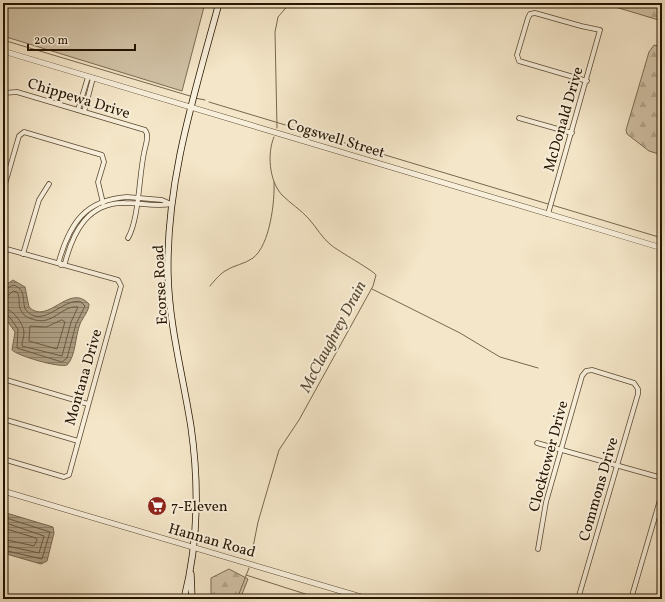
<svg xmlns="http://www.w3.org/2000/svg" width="665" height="602" viewBox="0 0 665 602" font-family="Vollkorn,serif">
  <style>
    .green { fill: #d1c2a6; stroke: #7c6b53 }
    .forest { fill: url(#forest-firs); stroke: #7c6b53 }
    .water { fill: url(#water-rules); stroke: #78674f }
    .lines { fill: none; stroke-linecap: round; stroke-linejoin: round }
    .shore { stroke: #6a5a42; stroke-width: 1 }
    .stream { stroke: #78674f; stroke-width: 1 }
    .minor-casing { stroke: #5a4832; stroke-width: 5.5 }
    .tertiary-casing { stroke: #5a4832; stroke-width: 6 }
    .secondary-casing { stroke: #261400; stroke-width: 7 }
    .minor { stroke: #f8efdb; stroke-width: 4 }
    .tertiary { stroke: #f8efdb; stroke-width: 5 }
    .secondary { stroke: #f8efdb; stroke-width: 5.5 }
    .labels { text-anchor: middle; stroke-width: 4; stroke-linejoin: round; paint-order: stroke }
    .street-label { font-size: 15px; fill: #261400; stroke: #f8efdb }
    .poi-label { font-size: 15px; fill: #261400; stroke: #f8efdb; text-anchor: start }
    .water-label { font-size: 16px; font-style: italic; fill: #5c4c35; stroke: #f8efdb }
  </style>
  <defs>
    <pattern id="forest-firs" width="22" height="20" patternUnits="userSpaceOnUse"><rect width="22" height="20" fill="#d1c2a6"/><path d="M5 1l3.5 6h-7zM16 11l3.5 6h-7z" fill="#b3a68d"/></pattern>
    <pattern id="water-rules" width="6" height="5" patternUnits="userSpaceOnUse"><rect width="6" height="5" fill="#ae9f84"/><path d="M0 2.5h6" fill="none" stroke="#8d806a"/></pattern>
  </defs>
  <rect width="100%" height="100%" fill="#f4e6c8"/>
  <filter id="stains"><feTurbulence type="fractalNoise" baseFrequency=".005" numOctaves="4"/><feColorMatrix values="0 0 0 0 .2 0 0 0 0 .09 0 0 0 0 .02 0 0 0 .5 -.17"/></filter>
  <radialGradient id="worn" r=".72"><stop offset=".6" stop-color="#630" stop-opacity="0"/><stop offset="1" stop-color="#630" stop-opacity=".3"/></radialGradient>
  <path class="green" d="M3,3H205L182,91L3,36Z"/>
  <g class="forest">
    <path d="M602,3H662V21Z"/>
    <path d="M654,45L662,47V155L649,151L627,134L626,130L649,52Z"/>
    <path d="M229,569L248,579L240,599H211V578Z"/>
  </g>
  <g class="water">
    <path d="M13,280L25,287L29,307C48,326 69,282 89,304C89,311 83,317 80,324C75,336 76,356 67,365C59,368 18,356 12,350L15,332L3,315V289L7,284Z"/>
    <path d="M3,512L53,527L54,533L47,561L41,564L3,553Z"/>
  </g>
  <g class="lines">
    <g class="shore">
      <path d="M3,291L13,285C26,289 22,298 25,309C43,331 62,297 81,302L85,306L76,324L67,358L62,362L17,348L18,329L8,315L3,313"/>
      <path d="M3,296L9,295L13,291L17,292C21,298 17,306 22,312C24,316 28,318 32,319C53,327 61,305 78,307L71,322L62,356L22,346C22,341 24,337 24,332C23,323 13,309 3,308"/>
      <path d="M62,320L65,322L57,349L29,341L30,326L46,327Z"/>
      <path d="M3,517L50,532L42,559L3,550"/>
      <path d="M3,522L44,536L39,553L3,545"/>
      <path d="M3,528L36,538L37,540L34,546L3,539"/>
    </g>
    <g class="stream">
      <path d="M3,40L190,96"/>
      <path d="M195,98L205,100"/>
      <path d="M209,102L548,204"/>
      <path d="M277,128L275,32L278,17L290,3"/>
      <path d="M552,205L662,238"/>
      <path d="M210,286C214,281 220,274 225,271C234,265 245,264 253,258C270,245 275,201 274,182"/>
      <path d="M372,289L460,333L500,357L538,368"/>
      <path d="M251,557L258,522L279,450L299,420L373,286L376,275C374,271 338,251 331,245C322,238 317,228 309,219C301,210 290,203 282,195C269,181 267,153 274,137"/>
      <path d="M246,575L321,599"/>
      <path d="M237,599L249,568"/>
    </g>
    <defs>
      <g id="minor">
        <path d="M3,93L17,92L145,130C150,136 145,146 144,153C139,176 139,219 128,238"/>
        <path d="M78,110L88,77"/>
        <path d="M84,112L93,78"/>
        <path d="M519,118L572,133"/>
        <path d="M3,191L19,136L24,132L102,155L104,162L98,182L103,203"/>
        <path d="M127,197L162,200L171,204C156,207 141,203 125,203C88,202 73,232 65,263L61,265L59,261C70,223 85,200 127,197Z"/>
        <path d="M548,214L600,30L581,26L535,13L530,14L528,18L517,55L519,61L587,81"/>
        <path d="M3,248L118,280L121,286L69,475L64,477L3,459"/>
        <path d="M23,254L39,200L49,184"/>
        <path d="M3,379L88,404"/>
        <path d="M3,419L78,441"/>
        <path d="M537,443L662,478"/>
        <path d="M538,549L546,502L582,376L586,371L592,370L634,383L638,389V394L578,599"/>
        <path d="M631,599L662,493"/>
      </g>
      <g id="tertiary">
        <path d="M3,51L662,248"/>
        <path d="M3,491L368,599"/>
      </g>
      <g id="secondary">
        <path d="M191,574L192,599"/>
        <path d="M184,599C198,544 199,483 191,427C183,376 169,325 168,274C166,181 195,92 219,3"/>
      </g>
    </defs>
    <use href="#minor" class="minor-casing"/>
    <use href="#tertiary" class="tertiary-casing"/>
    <use href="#secondary" class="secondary-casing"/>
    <use href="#minor" class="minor"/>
    <use href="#tertiary" class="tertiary"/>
    <use href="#secondary" class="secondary"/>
  </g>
  <defs>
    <symbol id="supermarket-disc" viewBox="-11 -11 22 22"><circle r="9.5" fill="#8f2418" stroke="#f8efdb"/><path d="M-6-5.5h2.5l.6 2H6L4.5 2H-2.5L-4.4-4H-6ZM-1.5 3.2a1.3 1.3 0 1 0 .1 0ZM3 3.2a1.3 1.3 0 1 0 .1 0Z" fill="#fff"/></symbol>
  </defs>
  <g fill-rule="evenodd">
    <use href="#supermarket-disc" x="146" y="495" width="22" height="22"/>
  </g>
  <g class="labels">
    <g class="street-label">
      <text transform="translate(79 98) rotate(17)" y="5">Chippewa Drive</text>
      <text transform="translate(563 119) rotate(-74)" y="5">McDonald Drive</text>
      <text transform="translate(336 138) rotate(17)" y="5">Cogswell Street</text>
      <text transform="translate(160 285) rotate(-93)" y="5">Ecorse Road</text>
      <text transform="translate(83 377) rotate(-74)" y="5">Montana Drive</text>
      <text transform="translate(548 456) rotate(-75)" y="5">Clocktower Drive</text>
      <text transform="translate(598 489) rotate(-74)" y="5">Commons Drive</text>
      <text transform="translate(212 540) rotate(16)" y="5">Hannan Road</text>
    </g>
    <g class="poi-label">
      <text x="171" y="511">7-Eleven</text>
    </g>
    <g class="water-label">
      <text transform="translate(332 336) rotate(-62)" y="6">McClaughrey Drain</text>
    </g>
  </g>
  <rect width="665" height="602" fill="none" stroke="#f4e6c8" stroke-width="16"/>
  <rect x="4" y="4" width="657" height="594" fill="none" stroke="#261400" stroke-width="2"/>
  <rect x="8" y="8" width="649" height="586" fill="none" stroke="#261400"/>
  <path d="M28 44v6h107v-6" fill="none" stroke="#261400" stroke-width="2"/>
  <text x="34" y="44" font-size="12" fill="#261400" stroke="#f8efdb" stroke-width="3" paint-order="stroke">200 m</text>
  <rect width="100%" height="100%" filter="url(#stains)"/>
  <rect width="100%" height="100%" fill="url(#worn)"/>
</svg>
